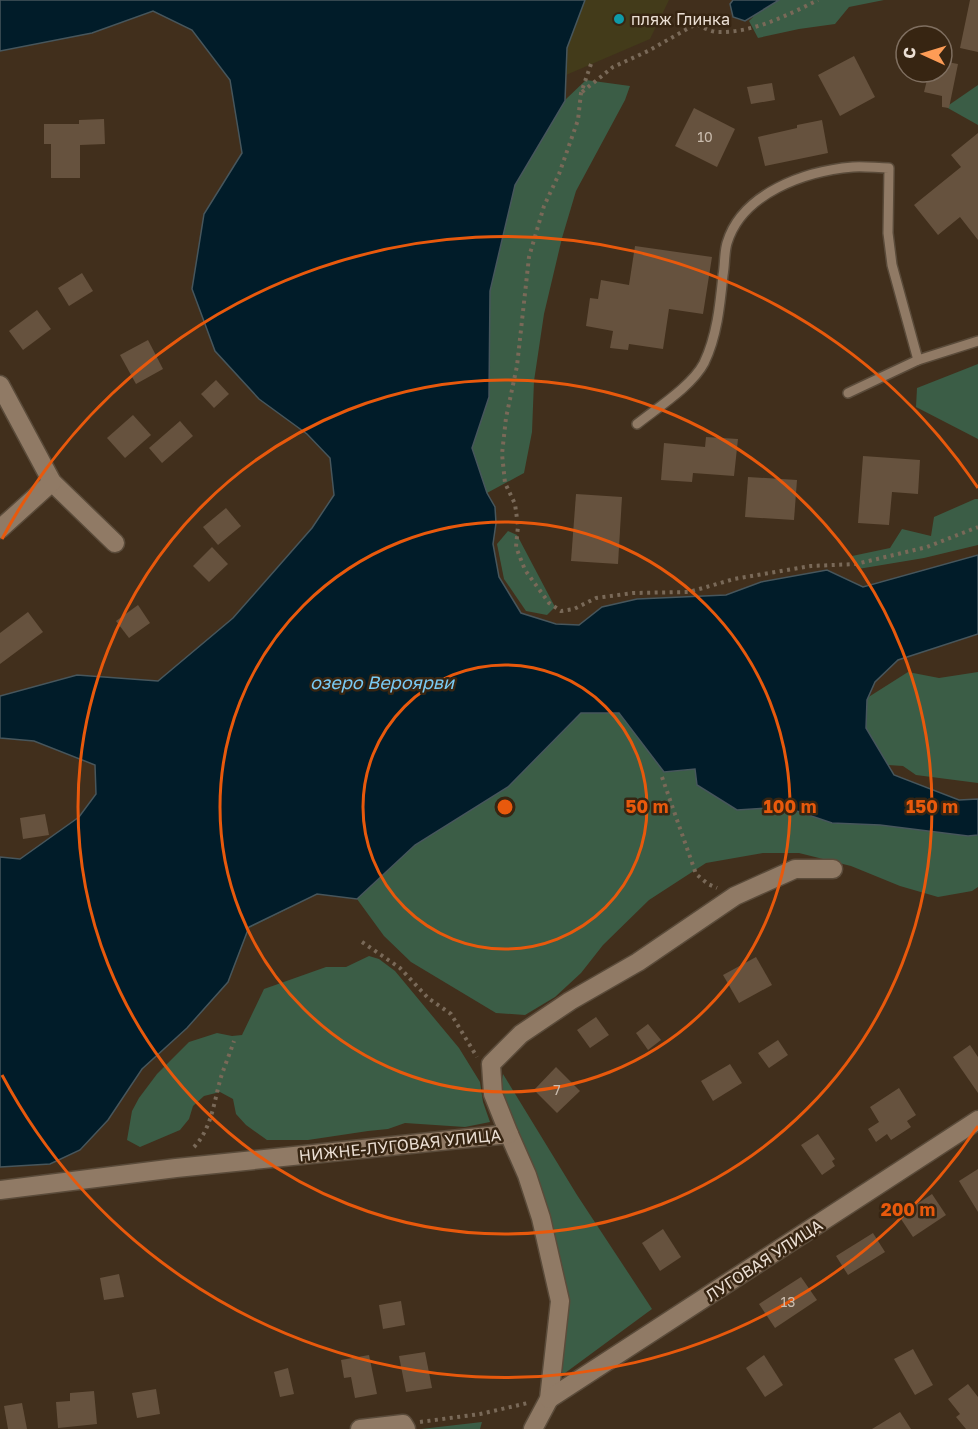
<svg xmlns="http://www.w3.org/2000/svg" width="978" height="1429" viewBox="0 0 978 1429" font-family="'Golos Text',sans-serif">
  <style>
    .green { fill: #3b5d46 }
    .sand { fill: #433b1a }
    .water { fill: #011c29; stroke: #47565c; stroke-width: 1.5 }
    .building { fill: #66523e }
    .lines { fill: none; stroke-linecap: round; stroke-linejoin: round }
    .lane-casing { stroke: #5a4b3a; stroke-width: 12 }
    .street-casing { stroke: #5a4b3a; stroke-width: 21 }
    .path { stroke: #796958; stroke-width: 4; stroke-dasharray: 3 4.5; stroke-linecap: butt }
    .lane { stroke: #907a65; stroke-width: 9 }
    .street { stroke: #907a65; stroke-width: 18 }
    .ring { fill: none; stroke: #e8590c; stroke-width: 3 }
    .culture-dot { fill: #0f9aa8; stroke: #372512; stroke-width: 2 }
    .labels { text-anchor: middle; stroke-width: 5; stroke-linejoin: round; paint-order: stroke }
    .number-label { font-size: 14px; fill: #cabcae }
    .poi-label { font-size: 16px; fill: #ebdfd4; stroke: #372512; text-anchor: start }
    .street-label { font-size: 16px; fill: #ebdfd4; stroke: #372512 }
    .water-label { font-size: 18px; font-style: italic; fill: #7acbf4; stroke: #372512 }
    .centre { fill: #e8590c; stroke: #372512; stroke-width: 3 }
    .ring-label { font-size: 18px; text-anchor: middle; font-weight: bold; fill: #e8590c; stroke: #372512; stroke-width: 5; stroke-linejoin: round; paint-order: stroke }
  </style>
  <rect width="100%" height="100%" fill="#412f1c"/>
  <g class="green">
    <path d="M0,0H585L567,48L565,100L586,80L630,86L625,100L576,191L562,238L544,314L534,381L532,432L524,473L487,493L495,507L496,523L493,544L499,577L521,613L556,624L579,625L602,607L637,599L726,595L761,582L827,570L863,587L978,555V634L898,660L875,682L867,698L908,672L939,678L978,672V783L916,775L903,766L888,765L894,776L959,800L978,799V887L972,891L938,897L900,886L851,866L799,853H763L706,863L649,900L603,945L581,973L555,997L525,1015L496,1013L411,962L384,936L357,899L317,894L249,928L228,982L187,1028L142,1069L108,1120L80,1150L50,1164L0,1167V857L20,859L79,817L96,794L95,765L34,741L0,738V696L77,675L158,681L233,618L312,528L334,495L330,458L307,434L259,399L215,351L192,289L204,214L242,153L230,80L192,30L153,11L92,33L0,51Z"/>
    <path d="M733,0H884L849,7L835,24L799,29L758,38L749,21L754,16L745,21L733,17L730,4Z"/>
    <path d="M978,85V125L946,107Z"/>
    <path d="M978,364V439L916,407L917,388Z"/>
    <path d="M975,499H978V545L924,558L858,569L852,556L890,548L902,529L931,536L934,517Z"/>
    <path d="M508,531L517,535L555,607L547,615L526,611L504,579L497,544Z"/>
    <path d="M369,956L379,959L395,971L459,1048L480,1082L483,1102L490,1122L465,1127L405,1123L388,1129L368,1131L308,1140H267L246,1125L236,1114L233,1099L220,1092L204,1096L193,1106L189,1119L180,1130L140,1147L127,1140L132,1111L139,1098L157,1074L189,1042L217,1033L232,1036L242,1035L264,989L326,967H346Z"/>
    <path d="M503,1074L577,1195L652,1309L561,1376L568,1299L500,1091Z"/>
    <path d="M482,1422L480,1429H421Z"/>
  </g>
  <path class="sand" d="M585,0H669L650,39L566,75L567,48Z"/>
  <g class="water">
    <path d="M0,0H585L567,48L565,101L515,185L490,291L489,397L472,448L487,493L495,507L496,523L493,544L499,577L521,613L556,624L579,625L602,607L637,599L726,595L761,582L827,570L863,587L978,555V634L898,660L875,682L867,700L866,728L894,775L959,800L978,799V835L968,836L880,825L832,823L785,807L737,810L697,785L695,769L664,772L619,713H581L508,787L415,845L357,899L317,894L249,927L228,982L187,1028L142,1069L108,1120L80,1150L50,1164L0,1167V857L20,859L79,817L96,794L95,765L34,741L0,738V696L77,675L158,681L233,618L312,528L334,495L330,458L307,434L259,399L215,351L192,289L204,214L242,153L230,80L192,30L153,11L92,33L0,51Z"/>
    <path d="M733,0H779L745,21L733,17L730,4Z"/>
  </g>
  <g class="building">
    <path d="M970,0H978V52L960,48Z"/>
    <path d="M854,56L875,97L840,116L818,75Z"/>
    <path d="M942,61L958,64L949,108L942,107V96L924,92L929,72H942Z"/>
    <path d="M772,83L775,100L751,104L747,87Z"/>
    <path d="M694,108L735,129L717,167L675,146Z"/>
    <path d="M104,119L105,144L80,145V178H51V144H44V124H79V120Z"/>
    <path d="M822,120L828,153L765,166L758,137L797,128V125Z"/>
    <path d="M978,133V240L960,217L938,235L914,205L961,167L951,155Z"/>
    <path d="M635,246L712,257L703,314L669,309L663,349L629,344L628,350L610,348L613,331L586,326L590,298L598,299L601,280L629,285Z"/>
    <path d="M82,273L93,291L69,306L58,288Z"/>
    <path d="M37,310L51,329L23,350L9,331Z"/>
    <path d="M148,340L163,369L136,384L120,355Z"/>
    <path d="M216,380L229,394L214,408L201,394Z"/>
    <path d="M133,415L151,435L125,458L107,438Z"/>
    <path d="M180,421L193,436L162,463L149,448Z"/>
    <path d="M706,437L738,439L734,476L693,473L692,482L661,480L664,443L705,447Z"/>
    <path d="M863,456L920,460L918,494L892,492L889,525L858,523Z"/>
    <path d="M748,477L797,480L794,520L745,517Z"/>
    <path d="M576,494L622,497L618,564L571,561Z"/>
    <path d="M226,508L241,526L218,545L203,527Z"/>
    <path d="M212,547L228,564L209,582L193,566Z"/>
    <path d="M138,605L150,623L129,638L116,621Z"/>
    <path d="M28,612L43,632L0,664V633Z"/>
    <path d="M45,814L49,835L23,839L20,818Z"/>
    <path d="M756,957L772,985L739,1003L723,975Z"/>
    <path d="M596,1017L609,1035L590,1048L577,1030Z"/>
    <path d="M648,1024L661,1040L648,1050L636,1033Z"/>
    <path d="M778,1040L788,1055L769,1068L758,1053Z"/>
    <path d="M970,1045L978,1057V1093L953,1057Z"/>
    <path d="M730,1064L742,1083L713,1101L701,1081Z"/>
    <path d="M556,1067L580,1091L557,1113L534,1090Z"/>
    <path d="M899,1088L916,1115L907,1121L911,1127L891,1140L887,1134L876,1142L868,1129L879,1122L870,1107Z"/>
    <path d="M818,1134L835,1159L832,1161L835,1166L822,1175L801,1145Z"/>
    <path d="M978,1169V1212L959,1181Z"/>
    <path d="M932,1194L946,1215L913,1237L899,1216Z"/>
    <path d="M663,1229L681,1257L660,1271L642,1243Z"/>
    <path d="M873,1233L885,1252L848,1275L836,1256Z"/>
    <path d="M119,1274L124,1297L104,1300L100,1278Z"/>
    <path d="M801,1277L817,1300L775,1328L759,1304Z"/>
    <path d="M401,1301L405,1325L383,1329L379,1305Z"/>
    <path d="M913,1349L933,1385L915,1395L894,1359Z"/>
    <path d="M425,1352L432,1388L406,1392L399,1356Z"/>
    <path d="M369,1355L377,1394L355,1398L351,1377L344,1378L341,1360Z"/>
    <path d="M764,1355L783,1385L765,1397L746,1368Z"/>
    <path d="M288,1368L294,1394L280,1397L274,1372Z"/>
    <path d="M968,1384L978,1397V1429H966L956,1417L960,1414L948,1399Z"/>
    <path d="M156,1389L160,1414L137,1418L132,1393Z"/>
    <path d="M94,1391L97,1424L58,1428L56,1402L70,1401V1393Z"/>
    <path d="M22,1403L27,1429H8L4,1406Z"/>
    <path d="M900,1412L911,1429H872Z"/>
  </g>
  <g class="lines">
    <defs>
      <g id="lane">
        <path d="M848,393L918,360L978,341"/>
        <path d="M637,424C657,408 692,386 704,363C717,336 720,305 723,275C725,265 724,253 727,243C742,193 805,171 853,167C864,166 877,168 889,168L888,233L892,265L918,360"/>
      </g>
      <g id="street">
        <path d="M0,385L52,482L115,543"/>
        <path d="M0,529L52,482"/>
        <path d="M509,1134L527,1175L541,1218L560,1301L549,1399L533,1429"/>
        <path d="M0,1190L176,1168L509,1134L493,1094L491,1064L521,1034L570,1001L638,962L735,896L795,869H833"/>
        <path d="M549,1399L978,1120"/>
        <path d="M360,1429L403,1424L406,1429"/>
      </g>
    </defs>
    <use href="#lane" class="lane-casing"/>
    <use href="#street" class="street-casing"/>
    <g class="path">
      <path d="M591,64L581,93L578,120L559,174L544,206L529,257L517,366L506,418L502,454L505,483L515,504L518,526L516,547L525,570L549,603L561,611L574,609L596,598L633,593L689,592L734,579L811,566L856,564L927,547L978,527"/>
      <path d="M582,92L613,67L648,51L696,24C702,27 711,32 718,32C753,33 788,15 818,0"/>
      <path d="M662,777L696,874L708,884L717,888"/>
      <path d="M362,942L400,968L428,998L451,1014L477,1057"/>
      <path d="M194,1147C212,1128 214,1101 221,1077C225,1065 230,1053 234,1041"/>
      <path d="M420,1422L480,1414L528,1403"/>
    </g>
    <use href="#lane" class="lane"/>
    <use href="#street" class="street"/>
  </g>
  <g class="ring">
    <circle cx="505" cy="807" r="142"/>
    <circle cx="505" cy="807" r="285"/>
    <circle cx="505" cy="807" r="427"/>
    <path d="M978 1126A570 570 0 0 1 2 1075M2 539A570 570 0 0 1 978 488"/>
  </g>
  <circle class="culture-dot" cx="619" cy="19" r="6"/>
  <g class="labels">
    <g class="number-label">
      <text x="705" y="142">10</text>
      <text x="557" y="1095">7</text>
      <text x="788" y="1307">13</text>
    </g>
    <g class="poi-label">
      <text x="631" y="25">пляж Глинка</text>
    </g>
    <g class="street-label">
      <text transform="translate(400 1145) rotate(-6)" y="6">НИЖНЕ-ЛУГОВАЯ УЛИЦА</text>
      <text transform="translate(764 1260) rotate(-33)" y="6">ЛУГОВАЯ УЛИЦА</text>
    </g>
    <g class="water-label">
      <text x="382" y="689">озеро Вероярви</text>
    </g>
  </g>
  <circle cx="505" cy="807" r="9" class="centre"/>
  <g class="ring-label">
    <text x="647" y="813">50 m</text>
    <text x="790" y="813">100 m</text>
    <text x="932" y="813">150 m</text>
    <text x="908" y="1216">200 m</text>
  </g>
  <g transform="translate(924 54) rotate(274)"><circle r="28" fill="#372512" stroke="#7f6f60" stroke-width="1.5"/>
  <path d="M0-4.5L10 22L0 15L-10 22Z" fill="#fd9c56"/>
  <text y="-9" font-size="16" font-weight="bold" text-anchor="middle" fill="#ebdfd4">С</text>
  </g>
</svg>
